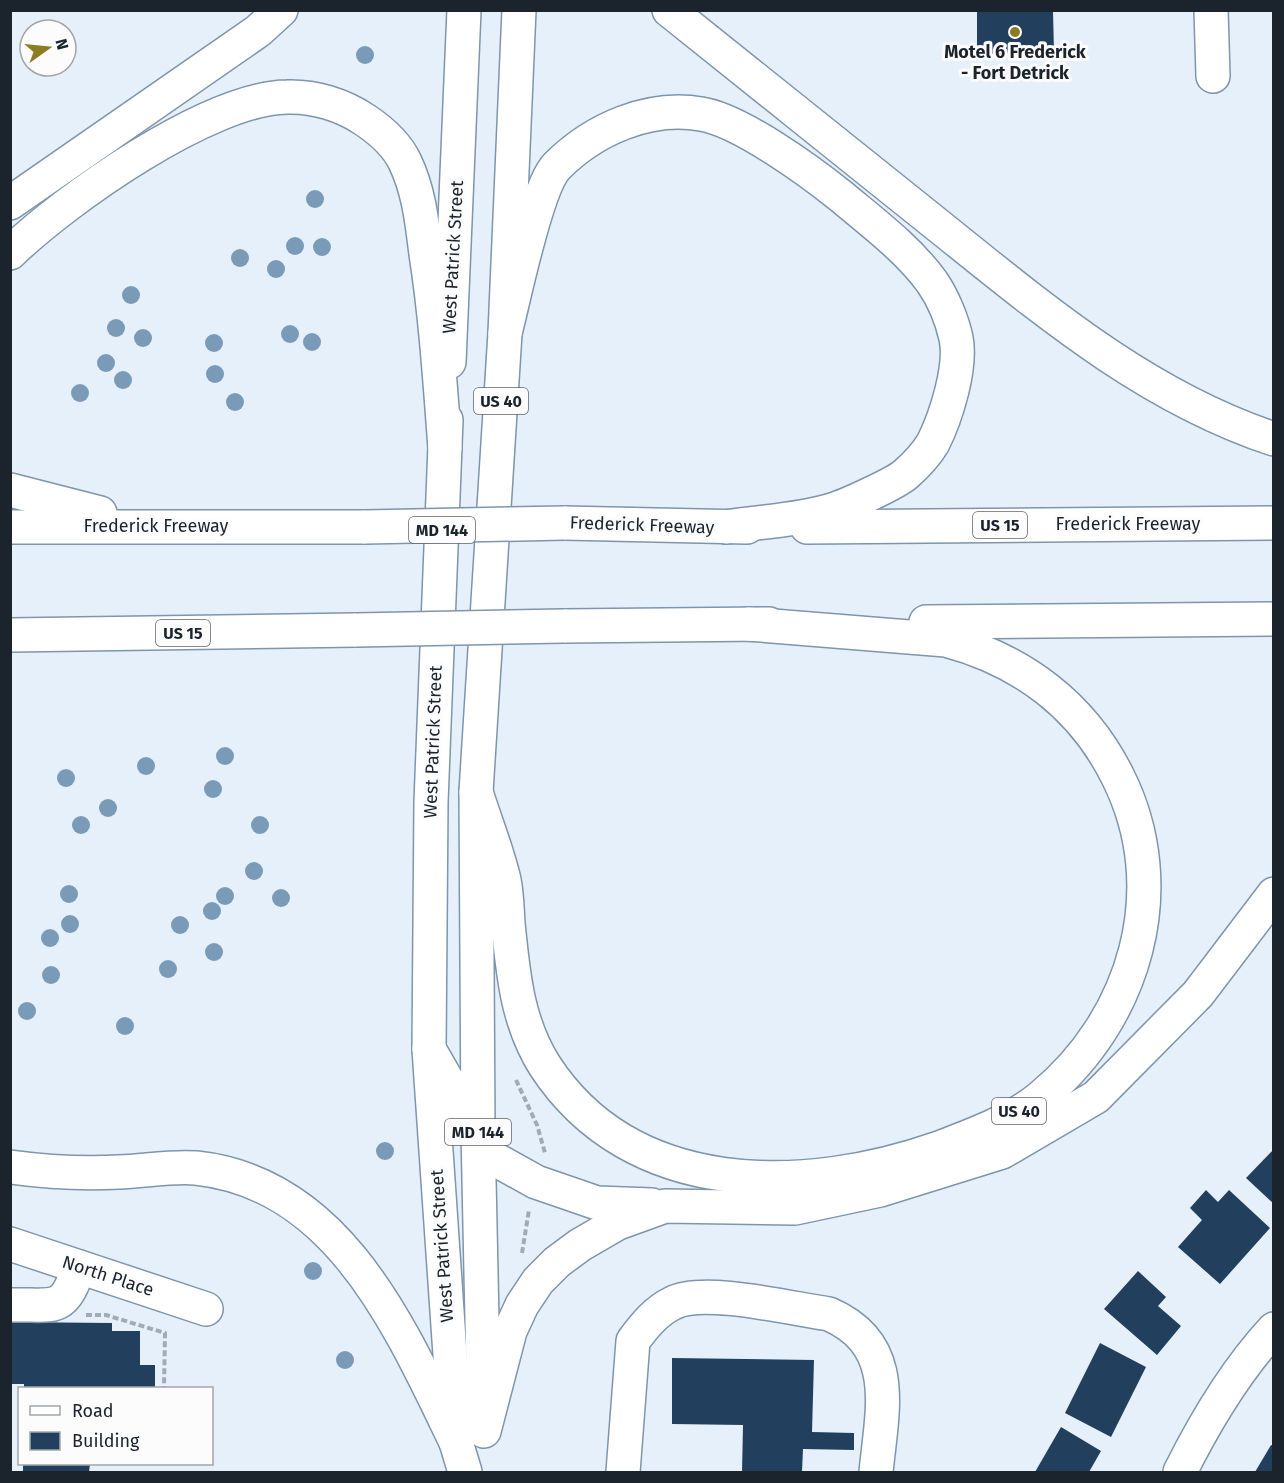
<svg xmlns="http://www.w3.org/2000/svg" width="1284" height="1483" viewBox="0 0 1284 1483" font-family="'Fira Sans',sans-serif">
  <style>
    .building { fill: #22405d }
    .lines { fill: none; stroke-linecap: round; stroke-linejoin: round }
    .minor-casing { stroke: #7e95ab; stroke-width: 36 }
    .major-casing { stroke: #7e95ab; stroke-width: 36 }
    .highway-casing { stroke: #7e95ab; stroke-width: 36 }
    .path { stroke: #a1abb4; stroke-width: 4; stroke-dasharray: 6 3; stroke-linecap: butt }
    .minor { stroke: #fff; stroke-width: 33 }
    .major { stroke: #fff; stroke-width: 33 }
    .highway { stroke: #fff; stroke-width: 33 }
    .highway-bridge-casing { stroke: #7e95ab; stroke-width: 36; stroke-linecap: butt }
    .highway-bridge { stroke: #fff; stroke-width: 33 }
    .tree { fill: #7a9bb7 }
    .poi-dot { fill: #8d7c22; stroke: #fcfcfc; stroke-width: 2 }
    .labels { text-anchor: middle; stroke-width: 6; stroke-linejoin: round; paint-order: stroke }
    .shield { fill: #fcfcfc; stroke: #5e656b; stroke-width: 1.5 }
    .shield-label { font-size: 16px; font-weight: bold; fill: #1b242d }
    .poi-label { font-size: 18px; font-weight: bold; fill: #1b242d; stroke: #fcfcfc }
    .street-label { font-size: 18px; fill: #1b242d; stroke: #fcfcfc }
  </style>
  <rect width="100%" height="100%" fill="#e6f0fa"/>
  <g class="building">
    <path d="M977,10H1053L1054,53L977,54Z"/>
    <path d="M1274,1149V1204L1246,1178Z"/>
    <path d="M1206,1190L1218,1202L1229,1190L1270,1228L1220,1284L1178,1247L1202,1220L1190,1208Z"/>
    <path d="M1138,1271L1166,1297L1158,1306L1181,1326L1157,1355L1104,1309Z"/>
    <path d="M10,1322L112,1323V1331H140V1365H155V1388H24V1384H10Z"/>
    <path d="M1100,1343L1146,1367L1111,1437L1065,1413Z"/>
    <path d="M672,1358L814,1360L812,1432L854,1433V1450L803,1449L802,1472H742L743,1425L672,1424Z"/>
    <path d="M1061,1427L1101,1451L1089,1472H1035Z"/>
    <path d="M1271,1445L1274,1446V1472H1255Z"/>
    <path d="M23,1464H90L89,1472H23Z"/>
  </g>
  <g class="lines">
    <defs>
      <g id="minor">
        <path d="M1211,10L1213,76"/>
        <path d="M10,1244L206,1309"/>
        <path d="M10,1305C56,1304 63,1314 79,1267"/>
        <path d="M623,1472L633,1341C644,1326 656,1311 673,1303C703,1287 793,1309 829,1314C900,1345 882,1410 876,1472"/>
        <path d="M1180,1472C1205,1422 1235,1371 1274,1329"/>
      </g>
      <g id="major">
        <path d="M449,362L464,10"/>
        <path d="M446,420L431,802L429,1049L456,1442L465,1472"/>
        <path d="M484,1414L478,1132L476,792L505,333L519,10"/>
      </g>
      <g id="highway">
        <path d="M669,10C758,81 846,152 935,223C1040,307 1144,396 1274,439"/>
        <path d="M10,203L258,31L281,10"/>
        <path d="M10,253C66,199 209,98 287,97C314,96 343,105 365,120C380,130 397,145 405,162C419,191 422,222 426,254C436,318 440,383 445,448"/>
        <path d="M505,333C514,299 536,187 557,166C594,129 649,105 701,114C740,120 811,172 842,197C873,223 908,249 932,282C943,298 952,320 956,338C962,367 946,417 933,443C927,453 915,466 906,474C896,483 846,506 832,510C800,520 759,522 726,527"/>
        <path d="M10,490L100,513"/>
        <path d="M564,523L747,527"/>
        <path d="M10,527H365"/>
        <path d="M807,527L1274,523"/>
        <path d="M926,622L1274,619"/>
        <path d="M564,626L769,624"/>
        <path d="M10,635L356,630"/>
        <path d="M476,792C485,821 497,850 504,880C507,894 507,909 508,923C513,973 517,1022 545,1066C632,1199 805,1195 939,1148C973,1135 1012,1121 1041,1097C1135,1020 1174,889 1118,777C1083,706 1022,660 946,640L748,624"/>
        <path d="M429,1049L491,1157L536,1182L597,1203L652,1205"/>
        <path d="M10,1167C47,1172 83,1174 119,1172C145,1171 171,1166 196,1168C339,1183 401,1329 456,1442"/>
        <path d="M484,1431L510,1331L522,1305L538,1281L557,1262L580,1245L618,1223L665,1206L795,1208L880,1190L1002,1152L1096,1097L1198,994L1274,894"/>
      </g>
    </defs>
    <use href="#minor" class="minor-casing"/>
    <use href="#major" class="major-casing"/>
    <use href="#highway" class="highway-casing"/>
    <g class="path">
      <path d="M516,1080L537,1125L545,1153"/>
      <path d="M522,1253L529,1210"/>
      <path d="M86,1315H106L165,1333L164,1388"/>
    </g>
    <use href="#minor" class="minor"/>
    <use href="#major" class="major"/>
    <use href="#highway" class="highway"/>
    <defs>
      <g id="highway-bridge">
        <path d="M365,527L564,523"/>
        <path d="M356,630L564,626"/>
      </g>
    </defs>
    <use href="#highway-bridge" class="highway-bridge-casing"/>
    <use href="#highway-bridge" class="highway-bridge"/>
  </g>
  <g class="tree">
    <circle cx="365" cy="55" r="9"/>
    <circle cx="315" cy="199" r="9"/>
    <circle cx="295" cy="246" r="9"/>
    <circle cx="322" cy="247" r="9"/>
    <circle cx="240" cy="258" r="9"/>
    <circle cx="276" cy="269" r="9"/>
    <circle cx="131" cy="295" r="9"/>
    <circle cx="116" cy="328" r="9"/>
    <circle cx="290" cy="334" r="9"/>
    <circle cx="143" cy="338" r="9"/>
    <circle cx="312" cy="342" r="9"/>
    <circle cx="214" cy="343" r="9"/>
    <circle cx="106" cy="363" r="9"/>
    <circle cx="215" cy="374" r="9"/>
    <circle cx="123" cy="380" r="9"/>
    <circle cx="80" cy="393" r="9"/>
    <circle cx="235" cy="402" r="9"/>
    <circle cx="225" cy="756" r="9"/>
    <circle cx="146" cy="766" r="9"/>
    <circle cx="66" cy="778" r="9"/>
    <circle cx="213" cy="789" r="9"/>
    <circle cx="108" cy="808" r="9"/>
    <circle cx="81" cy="825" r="9"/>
    <circle cx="260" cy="825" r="9"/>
    <circle cx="254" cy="871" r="9"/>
    <circle cx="69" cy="894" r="9"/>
    <circle cx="225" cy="896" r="9"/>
    <circle cx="281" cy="898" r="9"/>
    <circle cx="212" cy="911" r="9"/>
    <circle cx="70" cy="924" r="9"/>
    <circle cx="180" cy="925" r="9"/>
    <circle cx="50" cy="938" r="9"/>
    <circle cx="214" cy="952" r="9"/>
    <circle cx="168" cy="969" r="9"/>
    <circle cx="51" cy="975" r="9"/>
    <circle cx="27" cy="1011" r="9"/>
    <circle cx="125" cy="1026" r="9"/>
    <circle cx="385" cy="1151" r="9"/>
    <circle cx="313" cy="1271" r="9"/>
    <circle cx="345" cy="1360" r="9"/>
  </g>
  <circle class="poi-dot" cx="1015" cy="32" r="6"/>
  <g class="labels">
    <g class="shield">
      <rect x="474" y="388" width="54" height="26" rx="4.5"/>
      <rect x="973" y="512" width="54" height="26" rx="4.5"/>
      <rect x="409" y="517" width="66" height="26" rx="4.5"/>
      <rect x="156" y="620" width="54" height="26" rx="4.5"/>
      <rect x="992" y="1098" width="54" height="26" rx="4.5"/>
      <rect x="445" y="1119" width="66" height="26" rx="4.5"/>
    </g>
    <g class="shield-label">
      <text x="501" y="407">US 40</text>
      <text x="1000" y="531">US 15</text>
      <text x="442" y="536">MD 144</text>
      <text x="183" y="639">US 15</text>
      <text x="1019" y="1117">US 40</text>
      <text x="478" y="1138">MD 144</text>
    </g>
    <g class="poi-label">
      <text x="1015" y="58">Motel 6 Frederick<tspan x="1015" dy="21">- Fort Detrick</tspan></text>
    </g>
    <g class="street-label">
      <text transform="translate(453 257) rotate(-87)" y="6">West Patrick Street</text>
      <text x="1128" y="530">Frederick Freeway</text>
      <text transform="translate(642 525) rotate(2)" y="6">Frederick Freeway</text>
      <text x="156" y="532">Frederick Freeway</text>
      <text transform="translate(433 742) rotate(-88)" y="6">West Patrick Street</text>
      <text transform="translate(442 1246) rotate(-94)" y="6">West Patrick Street</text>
      <text transform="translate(108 1276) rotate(18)" y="6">North Place</text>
    </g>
  </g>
  <rect width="1284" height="1483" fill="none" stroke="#1b242d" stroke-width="24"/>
  <rect x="18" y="1387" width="195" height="78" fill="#fcfcfc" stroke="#a2a6a9" stroke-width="1.5"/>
  <rect x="30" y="1406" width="30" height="9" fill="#ffffff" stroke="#a2a6a9" stroke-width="1.5"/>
  <text x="72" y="1417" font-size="18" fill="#1b242d">Road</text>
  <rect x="30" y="1432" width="30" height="18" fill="#22405d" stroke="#a2a6a9" stroke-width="1.5"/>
  <text x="72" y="1447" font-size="18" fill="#1b242d">Building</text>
  <g transform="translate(48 48) rotate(75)"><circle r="28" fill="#fcfcfc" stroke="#a2a6a9" stroke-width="1.5"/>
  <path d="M0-4.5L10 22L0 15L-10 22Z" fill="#8d7c22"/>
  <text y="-9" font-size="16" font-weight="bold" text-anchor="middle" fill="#1b242d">N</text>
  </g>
</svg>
